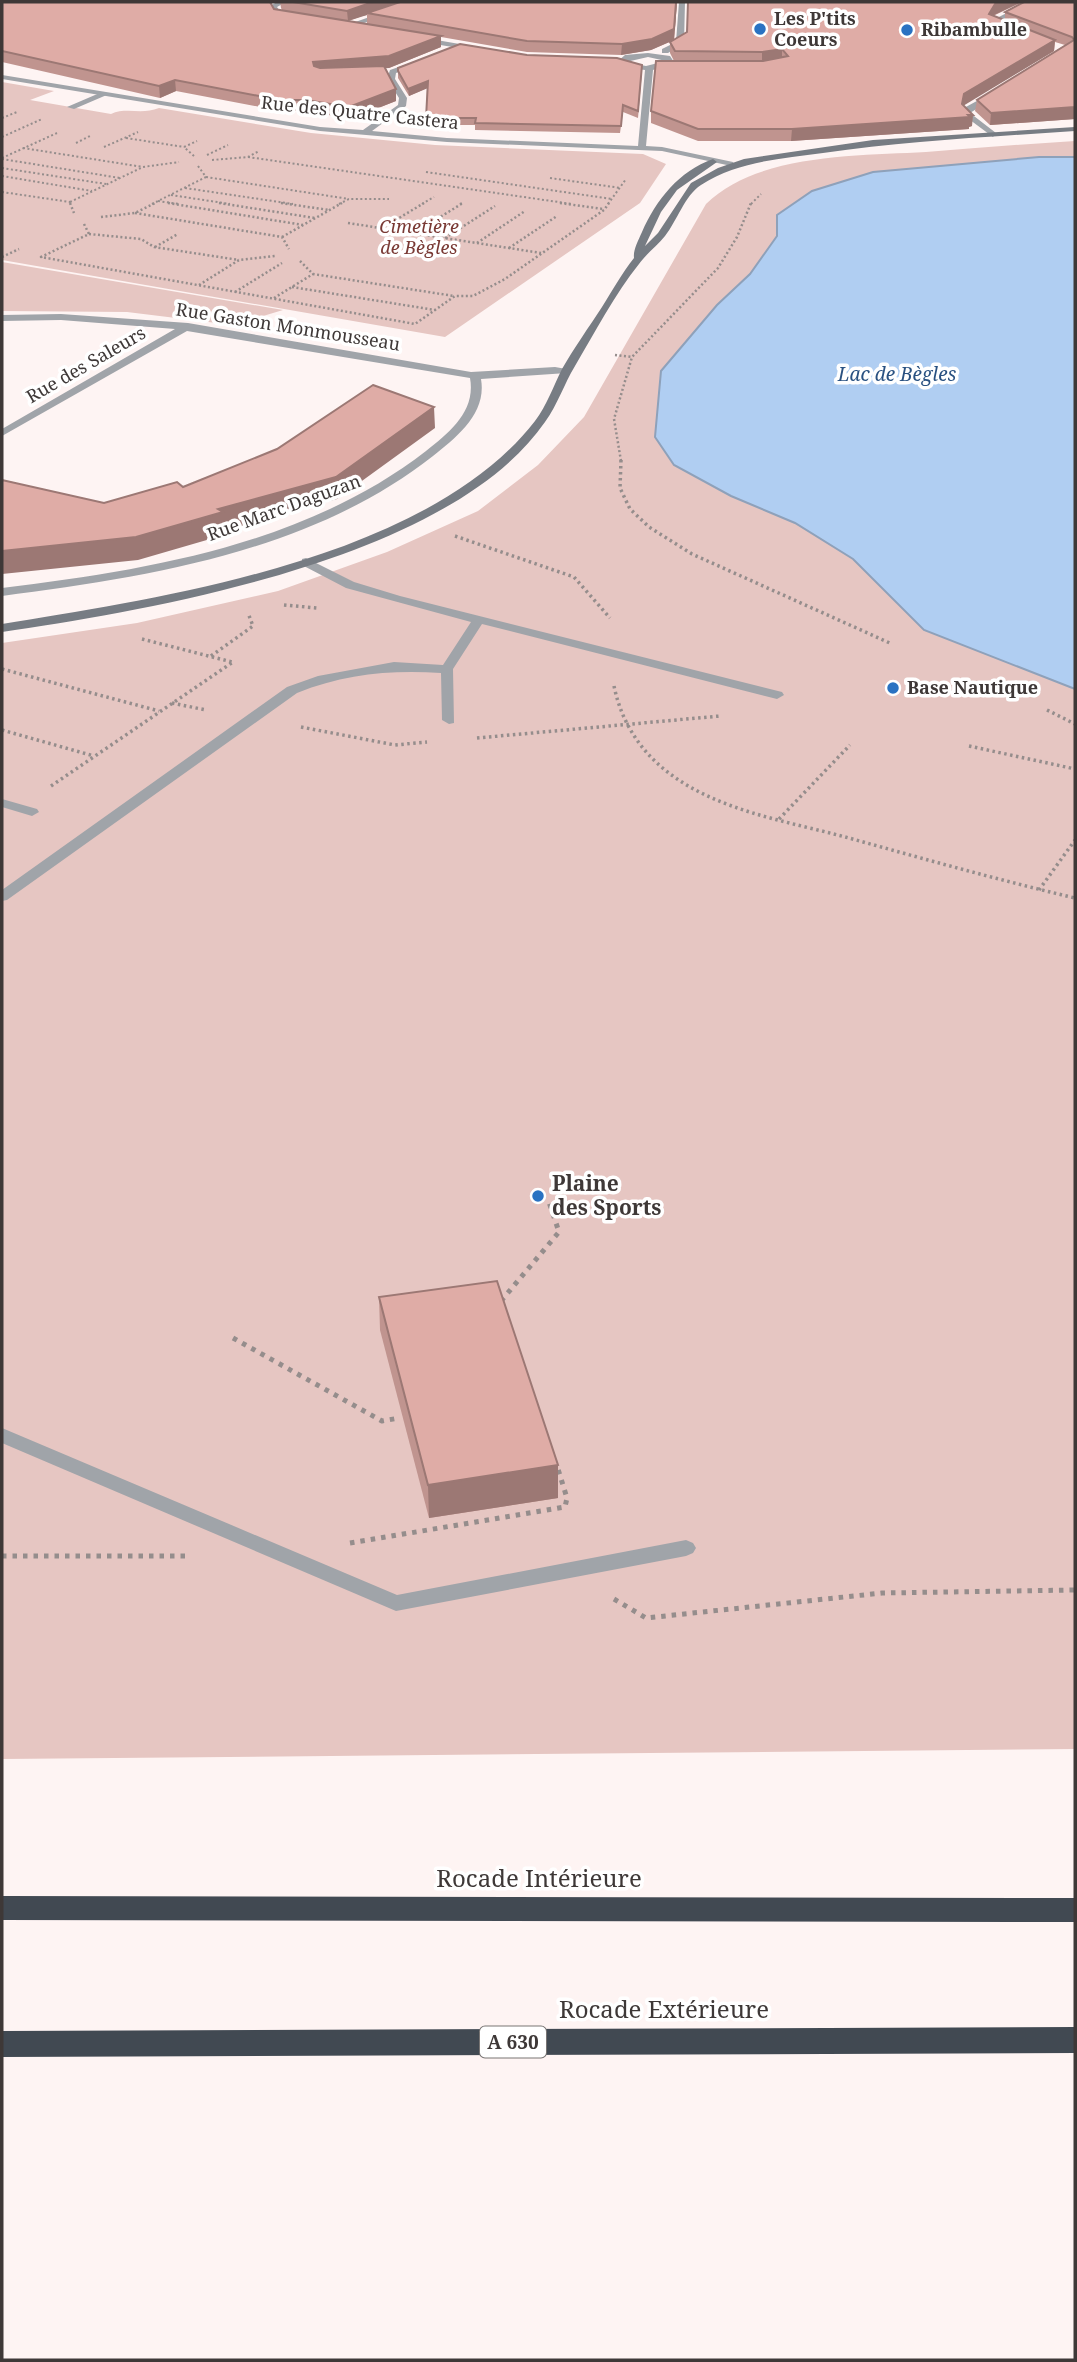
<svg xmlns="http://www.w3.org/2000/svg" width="1077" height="2362" viewBox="0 0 1077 2362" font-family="'Noto Serif',serif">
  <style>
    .green { fill: #e6c6c2 }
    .water { fill: #b0cef2; stroke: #8ea1ba; stroke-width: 2 }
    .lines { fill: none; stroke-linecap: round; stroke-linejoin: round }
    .path-far3 { stroke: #958d8c; stroke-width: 2; stroke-dasharray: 2 2.5; stroke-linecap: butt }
    .path-far2 { stroke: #958d8c; stroke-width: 2.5; stroke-dasharray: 2 2.5; stroke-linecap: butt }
    .path-far1 { stroke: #958d8c; stroke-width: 3.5; stroke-dasharray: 2.5 3.5; stroke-linecap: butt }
    .path { stroke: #958d8c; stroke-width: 5; stroke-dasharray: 4.5 6; stroke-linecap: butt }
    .lane { fill: #a0a4a9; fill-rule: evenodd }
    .street { fill: #a0a4a9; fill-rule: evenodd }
    .secondary { fill: #777c83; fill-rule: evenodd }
    .highway { fill: #414952; fill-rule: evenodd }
    .wall { fill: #c0948f; fill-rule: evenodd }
    .shaded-wall { fill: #9c7874 }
    .building { fill: #dfaca6; stroke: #9c7874; stroke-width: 2 }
    .poi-dot { fill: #2a72c2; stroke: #fff; stroke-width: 2.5 }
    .labels { text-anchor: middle; stroke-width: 7; stroke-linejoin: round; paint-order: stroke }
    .far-poi-label { font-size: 18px; font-weight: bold; fill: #3e3837; stroke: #fff; text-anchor: start }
    .far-street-label { font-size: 18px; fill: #3e3837; stroke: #fff }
    .far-park-label { font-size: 18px; font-style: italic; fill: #793934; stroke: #fff }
    .far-water-label { font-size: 19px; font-style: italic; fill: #295181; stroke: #fff }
    .shield { fill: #fff; stroke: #787473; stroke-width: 2 }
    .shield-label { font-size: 19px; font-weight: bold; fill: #3e3837 }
    .poi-label { font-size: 21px; font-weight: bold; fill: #3e3837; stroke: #fff; text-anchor: start }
    .near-street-label { font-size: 24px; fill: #3e3837; stroke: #fff }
  </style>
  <rect width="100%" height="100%" fill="#fef4f3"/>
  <g class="green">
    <path d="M2,82L54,91L30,100L111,114C126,107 142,115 159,108L311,133L435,145L643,154L666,164L640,203L445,337L2,260Z"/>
    <path d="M1075,141V1749L2,1759V643L137,623L278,591L387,552L478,511L538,465L584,417L706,204C758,153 858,156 926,152C976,148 1025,144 1075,141Z"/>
    <path d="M2,262L283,310L233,325L127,312L2,311Z"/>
  </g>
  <path class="water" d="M1039,157H1075V689L924,630L853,559L795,523L731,496L674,465L655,437L661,371L717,305L750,274L777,236V215L812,191L873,172Z"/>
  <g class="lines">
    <g class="path-far3">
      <path d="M2,118L17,112"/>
      <path d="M2,137L42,119"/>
      <path d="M126,138L184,147"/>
      <path d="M76,143L90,136"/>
      <path d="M104,147L138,132"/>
      <path d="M23,148L143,167"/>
      <path d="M207,155L228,145"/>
      <path d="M194,156L184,147L197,141"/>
      <path d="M248,157L572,204"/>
      <path d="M2,158L57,133"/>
      <path d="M2,159L120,178"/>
      <path d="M212,160L248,157L259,151"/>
      <path d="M2,168L106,184"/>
      <path d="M426,172L612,199"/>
      <path d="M2,176L92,191"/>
      <path d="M206,177L349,199"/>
      <path d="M550,178L621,188"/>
      <path d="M185,188L293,204"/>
      <path d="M2,192L70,202L71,204"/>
      <path d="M171,195L230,204"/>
      <path d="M158,201L179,204"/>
      <path d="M70,202L143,167L179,162"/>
      <path d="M152,204L206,177L198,166"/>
      <path d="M339,204L349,199H389"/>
      <path d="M422,204L434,197"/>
      <path d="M460,204L464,202"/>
      <path d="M608,204L626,179"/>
      <path d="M751,204L761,194"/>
    </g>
    <g class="path-far2">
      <path d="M70,203L74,213"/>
      <path d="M168,203L303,225"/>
      <path d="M219,203L315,218"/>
      <path d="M281,203L329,210"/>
      <path d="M560,203L603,209"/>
      <path d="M135,213L282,237L289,249"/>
      <path d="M101,217L135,213L155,203"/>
      <path d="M348,223L541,253"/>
      <path d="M84,224L89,234L41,257L415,324L455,296H473L505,279L604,210L609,203"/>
      <path d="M384,227L424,203"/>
      <path d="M414,233L463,203"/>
      <path d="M89,234L141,239L154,247L239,260"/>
      <path d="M282,237L342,203"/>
      <path d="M445,238L495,206"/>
      <path d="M477,243L525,211"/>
      <path d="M155,247L178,234"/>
      <path d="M509,248L557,216"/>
      <path d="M2,257L19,249"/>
      <path d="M300,261L313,274L454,296"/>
      <path d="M199,285L239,260L275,256"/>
      <path d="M292,287L435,310"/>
      <path d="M235,292L282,263"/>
      <path d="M274,298L313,274"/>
      <path d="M615,355L632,357"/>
      <path d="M621,461L614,419L632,357L718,268L737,237L751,203"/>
    </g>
    <g class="path-far1">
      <path d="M621,460L620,488L630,509L649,527L692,554L892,644"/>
      <path d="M455,536L574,577L610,618"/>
      <path d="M284,605L317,608"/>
      <path d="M142,639L232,662"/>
      <path d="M211,656L253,626L248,613"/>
      <path d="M2,669L159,711"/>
      <path d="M614,686C621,720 638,748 665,770C716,811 787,821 849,838C924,859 999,880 1075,898"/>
      <path d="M172,703L206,710"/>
      <path d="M1047,710L1075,724"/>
      <path d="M301,727L395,745L427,742"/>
      <path d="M2,730L94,756"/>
      <path d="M477,738L720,716"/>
      <path d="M969,746L1075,769"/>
      <path d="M51,786L233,662"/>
      <path d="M779,819L850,745"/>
      <path d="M1039,890L1075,840"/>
    </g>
    <g class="path">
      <path d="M501,1301L559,1232L548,1199"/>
      <path d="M233,1338L382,1421L399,1418"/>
      <path d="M350,1543L565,1507L567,1498L557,1466"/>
      <path d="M2,1556H188"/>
      <path d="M614,1599L646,1618L882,1593L1075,1590"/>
    </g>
    <g class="lane">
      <path d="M102,92L109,94L74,109L67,107Z"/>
      <path d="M306,558L354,582L400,596L782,692L784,695L777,699L482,624L453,669L454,723L449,724L442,720L441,673C389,670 345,674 297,693L7,900L2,901V890L287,687L318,676L394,662L443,665L471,622L346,588L302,565V559Z"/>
      <path d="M2,799L37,809L39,812L32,816L2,807Z"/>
      <path d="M2,1428L397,1595L686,1540L693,1543L696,1548L693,1553L686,1556L396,1611L2,1443Z"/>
    </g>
    <g class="street">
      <path d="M277,2H286L277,7L281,13L298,16V20L275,17L270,6Z"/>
      <path d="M412,2H421L356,26L363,27V31L344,26Z"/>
      <path d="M679,2H685L684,43L668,53H662V49L676,42Z"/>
      <path d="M1028,2H1036L999,22L1010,27V31L989,22Z"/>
      <path d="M419,37L477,47L481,49L477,51L416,41Z"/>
      <path d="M648,53L670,56L674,62L653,70L646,146L662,147L733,162L736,167L662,151L447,142L320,131L2,79V75L320,127L363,130L398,105L399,98L387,79L390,70L419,60L422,64L396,73L395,79L407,98L406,106L372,131L447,138L638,146L645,70L630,68L617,62L625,55ZM648,57L666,61L646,66L626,62Z"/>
      <path d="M997,90L1000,94L970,113L996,133L993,137L962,114L964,108Z"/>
      <path d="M61,314L188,323L471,372L555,367L572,370L567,373L481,379C487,413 457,437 433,456C312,551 151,577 2,596V588C149,570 306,544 426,451C450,432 476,411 470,378L187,331L2,436V429L175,329L61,320L2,321V315Z"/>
    </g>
    <path class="secondary" d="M1075,127V131C990,137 906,141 823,153C780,159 738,161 701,185C685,195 677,221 665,236C657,246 646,254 639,264C615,294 595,332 575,366C564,384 558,404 545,422C450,559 158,609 2,632V624C165,598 429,558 535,421C547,405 553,387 562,369C574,348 589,327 602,307C612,291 622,273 634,258C633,250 638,241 642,232C656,200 679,171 713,159L717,162L677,190L661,212L645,246L658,233L691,183L718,168L744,159L873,140Z"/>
    <g class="highway">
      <path d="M2,1896L1075,1898V1922L2,1920Z"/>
      <path d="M1075,2027V2053L2,2057V2031Z"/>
    </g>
  </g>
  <g class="wall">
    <path d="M2,2H272L270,3L274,9L282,10L281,8L280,2H677L674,40L651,50L621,55L527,52L441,37V47L389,68H385L396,101L350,119L307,111H281L176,91L160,98L2,62ZM367,15V24L348,21L362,16Z"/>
    <path d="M687,2H1022L993,16L1005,20V12L1075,2V119L990,125L975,111L977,100L1065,45L1055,42L1054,51L963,105L972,126L969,127V129L791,141H698L651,123V111L674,61L670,53V42L687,32Z"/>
    <path d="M527,55L642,72L638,118L623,112L620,133L475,130V125H426L427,88L409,96L398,78V71Z"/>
    <path d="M379,1297L558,1465V1498L429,1518L380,1330Z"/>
  </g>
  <g class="shaded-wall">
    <path d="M373,2H405L367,13V15L348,21L347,11Z"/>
    <path d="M677,2L674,40L651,50L621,55L622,44Z"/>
    <path d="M1000,2H1022L994,15L987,25L989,14L995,4Z"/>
    <path d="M441,36V47L389,68L314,73L313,62Z"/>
    <path d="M1055,40L1054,51L963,106L962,104L964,94Z"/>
    <path d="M782,49V60L762,63V52Z"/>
    <path d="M175,80L176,91L160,98L159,86Z"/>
    <path d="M428,81V88L409,96L408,89Z"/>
    <path d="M396,89V101L350,119L349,107Z"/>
    <path d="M1075,107V119L990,125L991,113Z"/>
    <path d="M973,115L972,126L969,127V129L791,141L792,129Z"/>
    <path d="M434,407L435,428L337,499L224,531V535L138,560L2,574V551L218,509Z"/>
    <path d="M558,1465V1498L429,1518L428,1485Z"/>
  </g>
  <g class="building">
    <path d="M2,2H270L274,9L441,36L389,56L313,62L314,66L320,68L384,66L396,89L349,107L306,100H280L175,80L159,86L2,51Z"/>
    <path d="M293,2H373L347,11Z"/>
    <path d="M400,2H676L674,29L652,39L622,44L527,41L367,13Z"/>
    <path d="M688,2H1000L995,4L989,14L1055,40L964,94L962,104L973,115H968L970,117L792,129H698L651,111L656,61H763L788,56L782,49L762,52L675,51L670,42L687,32Z"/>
    <path d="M1024,2H1075V107L991,113L977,100L1074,40L1072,37L1005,12Z"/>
    <path d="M460,44L527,55L617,58L642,65L638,111L623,105L621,126L475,123L476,118H426L428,81L408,89L398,71V68Z"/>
    <path d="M373,385L434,407L336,477L218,509L223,512L136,537L2,551V480L104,503L177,482L183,487L277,449Z"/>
    <path d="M497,1281L558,1465L428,1485L379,1297Z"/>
  </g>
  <g class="poi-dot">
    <circle cx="760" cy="29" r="7"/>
    <circle cx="907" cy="30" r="7"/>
    <circle cx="893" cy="688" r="7"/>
    <circle cx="538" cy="1196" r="7"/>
  </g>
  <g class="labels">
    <g class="far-poi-label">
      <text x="774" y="25">Les P'tits<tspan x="774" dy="21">Coeurs</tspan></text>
      <text x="921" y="36">Ribambulle</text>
      <text x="907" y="694">Base Nautique</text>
    </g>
    <g class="far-street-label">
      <text transform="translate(360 113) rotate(6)" y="6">Rue des Quatre Castera</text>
      <text transform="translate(288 327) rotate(9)" y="6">Rue Gaston Monmousseau</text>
      <text transform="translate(86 365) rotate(-30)" y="6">Rue des Saleurs</text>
      <text transform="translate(284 508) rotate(-20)" y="6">Rue Marc Daguzan</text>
    </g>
    <g class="far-park-label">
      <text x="419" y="233">Cimetière<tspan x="419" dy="21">de Bègles</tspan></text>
    </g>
    <g class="far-water-label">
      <text x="897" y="381">Lac de Bègles</text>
    </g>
    <rect class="shield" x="480" y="2026.5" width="66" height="31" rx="5"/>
    <g class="shield-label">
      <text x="513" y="2049">A 630</text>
    </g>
    <g class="poi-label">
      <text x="552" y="1191">Plaine<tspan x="552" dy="24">des Sports</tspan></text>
    </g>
    <g class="near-street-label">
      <text x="539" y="1887">Rocade Intérieure</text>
      <text x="664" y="2018">Rocade Extérieure</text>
    </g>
  </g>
  <rect width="1077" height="2362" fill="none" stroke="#3e3837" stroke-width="7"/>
</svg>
